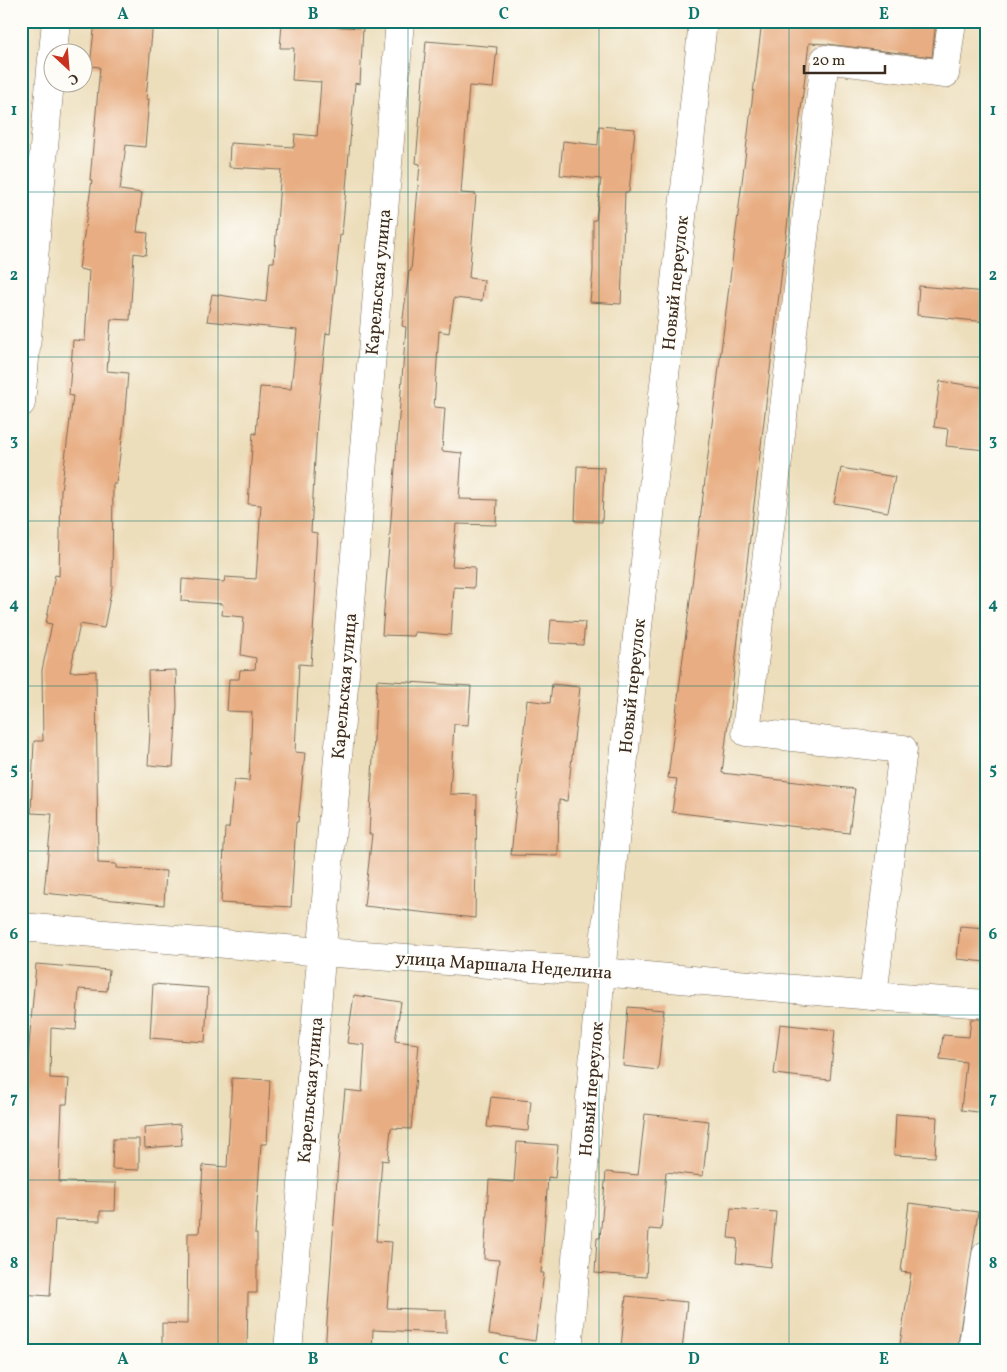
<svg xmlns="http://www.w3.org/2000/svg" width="1007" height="1372" viewBox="0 0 1007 1372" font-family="Vollkorn,serif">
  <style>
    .building { fill: #e8ad82 }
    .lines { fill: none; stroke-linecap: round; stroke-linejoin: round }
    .minor-casing { stroke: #796955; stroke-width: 29 }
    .minor { stroke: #fff; stroke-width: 28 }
    .grid { fill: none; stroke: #0f766e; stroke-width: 1; stroke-opacity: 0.55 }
    .labels { text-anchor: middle; stroke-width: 4; stroke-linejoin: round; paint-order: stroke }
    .street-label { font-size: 18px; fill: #3b2a1e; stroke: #fdfcf7 }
    .neatline { fill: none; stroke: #0f766e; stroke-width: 2 }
    .grid-label { font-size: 16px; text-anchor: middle; font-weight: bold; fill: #0f766e }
  </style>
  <rect width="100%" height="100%" fill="#fdfcf7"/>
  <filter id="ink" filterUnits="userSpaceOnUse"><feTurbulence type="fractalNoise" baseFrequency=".02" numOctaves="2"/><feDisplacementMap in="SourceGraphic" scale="10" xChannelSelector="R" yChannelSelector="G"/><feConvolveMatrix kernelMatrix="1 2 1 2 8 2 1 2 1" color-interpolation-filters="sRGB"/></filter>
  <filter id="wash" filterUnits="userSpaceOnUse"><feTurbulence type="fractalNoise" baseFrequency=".0096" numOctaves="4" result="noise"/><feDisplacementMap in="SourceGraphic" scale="20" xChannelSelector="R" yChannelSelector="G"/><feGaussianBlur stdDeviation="1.12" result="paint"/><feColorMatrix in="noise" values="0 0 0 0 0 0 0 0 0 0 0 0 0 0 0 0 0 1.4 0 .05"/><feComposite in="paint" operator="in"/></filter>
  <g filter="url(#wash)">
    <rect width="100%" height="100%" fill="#eddebb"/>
    <g id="blocks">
      <g class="building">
        <path d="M95,21H153L146,99H149L145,147L126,145L120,190L142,193L137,232L148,233L146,255L134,253L130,320L111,319L107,371L128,373L124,424L116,484H113L112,587L104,628L80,624L70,672L96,671L98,863L116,864V868L166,871L164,905L44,893L52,814L31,813L34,741H43L42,670L52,624L46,623L55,575L59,576L61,491L73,396L69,395L73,340L85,341L89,271L79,269L92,180H90L100,67L90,66Z"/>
        <path d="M762,21H936L932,57L827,44L809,43L722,773L855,789L849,833L672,812L677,779L668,778Z"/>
        <path d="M282,24L363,28L360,84L355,83L342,235H340L330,334L326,333L317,422L311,532L317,533L314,584H316L311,665L299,664L295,752L305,753L298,822H296L291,907L221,903L225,828H229L234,780L249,781L252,712L227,711L229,679H239L240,670L255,669L256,658L241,655L244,617L222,615L223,604L181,601L182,579L224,582L225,577L256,579L261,505L248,504L253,433L256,434L260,387L291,389L297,330L207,321L212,294L266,302L270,262H274L281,170L229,167L230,143L294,147L295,134L317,136L321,82L292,80L294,48H280Z"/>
        <path d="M426,41L497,47L493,88L469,86L461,193L476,194L469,278L484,280L482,301L454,298L449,333L439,331L434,407L445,408L442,451L462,453L459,499L497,500L496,525L456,524L452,566L475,567L474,588L454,587L451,635L415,632L414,636L382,635L406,327L402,326L409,271H411L420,164L416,163Z"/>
        <path d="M599,126L635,129L629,192H625L621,304L590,302L593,271V220H596L601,179L560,175L563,141L598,145Z"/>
        <path d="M919,286L986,292V322L917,315Z"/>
        <path d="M940,381L986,388V450L946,446L948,429L934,427Z"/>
        <path d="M577,466L604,467L602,522L575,521Z"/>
        <path d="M841,468L895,477L888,512L834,503Z"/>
        <path d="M551,620L585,622L583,645L549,643Z"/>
        <path d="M176,670L177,706L173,767L148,765L150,731L148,671Z"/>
        <path d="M377,680L471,686L468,725L454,724L450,794L477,795L475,918L364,906L372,834H369Z"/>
        <path d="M552,684L580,687L567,801L559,800L558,856L511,855L527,700L550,703Z"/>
        <path d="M960,926L986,928V962L957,959Z"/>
        <path d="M36,964L109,970L107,991L79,989L76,1030L51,1028L50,1078L69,1079L67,1104H62L59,1182L116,1183L115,1211H100V1221L55,1220L50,1296L21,1294V1056H28Z"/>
        <path d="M153,984L208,988L205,1042L150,1038Z"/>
        <path d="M354,995L401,1002L395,1041L419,1044L411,1129L391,1128L388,1161L382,1160L376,1241L392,1242L387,1308L446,1310V1333L373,1330L372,1351H325L338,1163L345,1090L362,1092L365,1045L347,1043Z"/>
        <path d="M628,1007L664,1010L658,1070L623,1066Z"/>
        <path d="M971,1019H986V1113L961,1110L966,1062L940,1059L943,1035L969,1037Z"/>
        <path d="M780,1024L835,1030L830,1080L774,1074Z"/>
        <path d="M232,1078L270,1080L267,1144H261L255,1234H257V1293H248L247,1351H162V1323L187,1324L188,1233H199L203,1165L227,1167Z"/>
        <path d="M491,1097L531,1101L528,1131L487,1127Z"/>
        <path d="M645,1114L709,1121L703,1176L666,1172L661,1230L649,1229L646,1277L595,1273L597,1238H600L606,1172L638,1175Z"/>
        <path d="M896,1114L937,1117L935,1157L894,1155Z"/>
        <path d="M180,1124L182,1145L145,1148L144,1127Z"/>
        <path d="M113,1139H139V1170L112,1169Z"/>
        <path d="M517,1142L558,1145L555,1178L548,1177L541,1273H544L535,1341L489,1334L499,1260L484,1259L489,1180L514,1182Z"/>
        <path d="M909,1203L978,1212L957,1351L900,1344L911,1273L901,1272Z"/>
        <path d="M731,1208L776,1212L771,1267L736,1263L738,1239L728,1238Z"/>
        <path d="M626,1296L687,1302L682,1351H663L621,1347Z"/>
      </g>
    </g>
  </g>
  <g filter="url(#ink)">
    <use href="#blocks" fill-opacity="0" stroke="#796955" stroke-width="1"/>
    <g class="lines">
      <defs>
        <g id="minor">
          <path d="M53,52L56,21"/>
          <path d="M21,403L52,59"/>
          <path d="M21,927L322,952L601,972L873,996L986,1004"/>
          <path d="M873,996L903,749L746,732L825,59L945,74L952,21"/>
          <path d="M288,1351L400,21"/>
          <path d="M568,1351L601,972L703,21"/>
          <path d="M972,1351L986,1255"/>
        </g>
      </defs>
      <use href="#minor" class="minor-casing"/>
      <use href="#minor" class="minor"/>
    </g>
  </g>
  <path class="grid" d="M218,21V1351M408,21V1351M599,21V1351M789,21V1351M21,192H986M21,357H986M21,521H986M21,686H986M21,851H986M21,1015H986M21,1180H986"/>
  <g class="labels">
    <g class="street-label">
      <text transform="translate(378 282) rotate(-85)" y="6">Карельская улица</text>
      <text transform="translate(675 283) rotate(-84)" y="6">Новый переулок</text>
      <text transform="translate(344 686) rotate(-85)" y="6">Карельская улица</text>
      <text transform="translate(632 686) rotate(-84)" y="6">Новый переулок</text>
      <text transform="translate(504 965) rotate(4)" y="6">улица Маршала Неделина</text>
      <text transform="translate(591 1089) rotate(-85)" y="6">Новый переулок</text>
      <text transform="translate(310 1090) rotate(-85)" y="6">Карельская улица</text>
    </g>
  </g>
  <rect width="1007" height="1372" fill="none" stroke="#fdfcf7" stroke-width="55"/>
  <g transform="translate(68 68) rotate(154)"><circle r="24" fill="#fdfcf7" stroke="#afa8a0"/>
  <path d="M0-4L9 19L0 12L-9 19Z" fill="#c8321e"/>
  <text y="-8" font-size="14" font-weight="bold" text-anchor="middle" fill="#3b2a1e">С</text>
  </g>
  <path d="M804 65v8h81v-8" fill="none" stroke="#3b2a1e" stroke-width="2.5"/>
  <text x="812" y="65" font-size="15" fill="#3b2a1e" stroke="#fdfcf7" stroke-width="4" paint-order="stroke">20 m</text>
  <rect x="28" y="28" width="952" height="1316" class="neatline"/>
  <g class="grid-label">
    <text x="123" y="19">A</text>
    <text x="313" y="19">B</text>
    <text x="504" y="19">C</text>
    <text x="694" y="19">D</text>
    <text x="884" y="19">E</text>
    <text x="14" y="115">1</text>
    <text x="993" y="115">1</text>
    <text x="14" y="280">2</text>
    <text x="993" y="280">2</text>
    <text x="14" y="445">3</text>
    <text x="993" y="445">3</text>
    <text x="14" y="609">4</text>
    <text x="993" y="609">4</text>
    <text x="14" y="774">5</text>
    <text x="993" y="774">5</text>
    <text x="14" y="939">6</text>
    <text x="993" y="939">6</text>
    <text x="14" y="1103">7</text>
    <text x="993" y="1103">7</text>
    <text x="14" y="1268">8</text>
    <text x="993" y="1268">8</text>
    <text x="123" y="1364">A</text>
    <text x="313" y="1364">B</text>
    <text x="504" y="1364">C</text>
    <text x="694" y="1364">D</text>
    <text x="884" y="1364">E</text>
  </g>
</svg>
